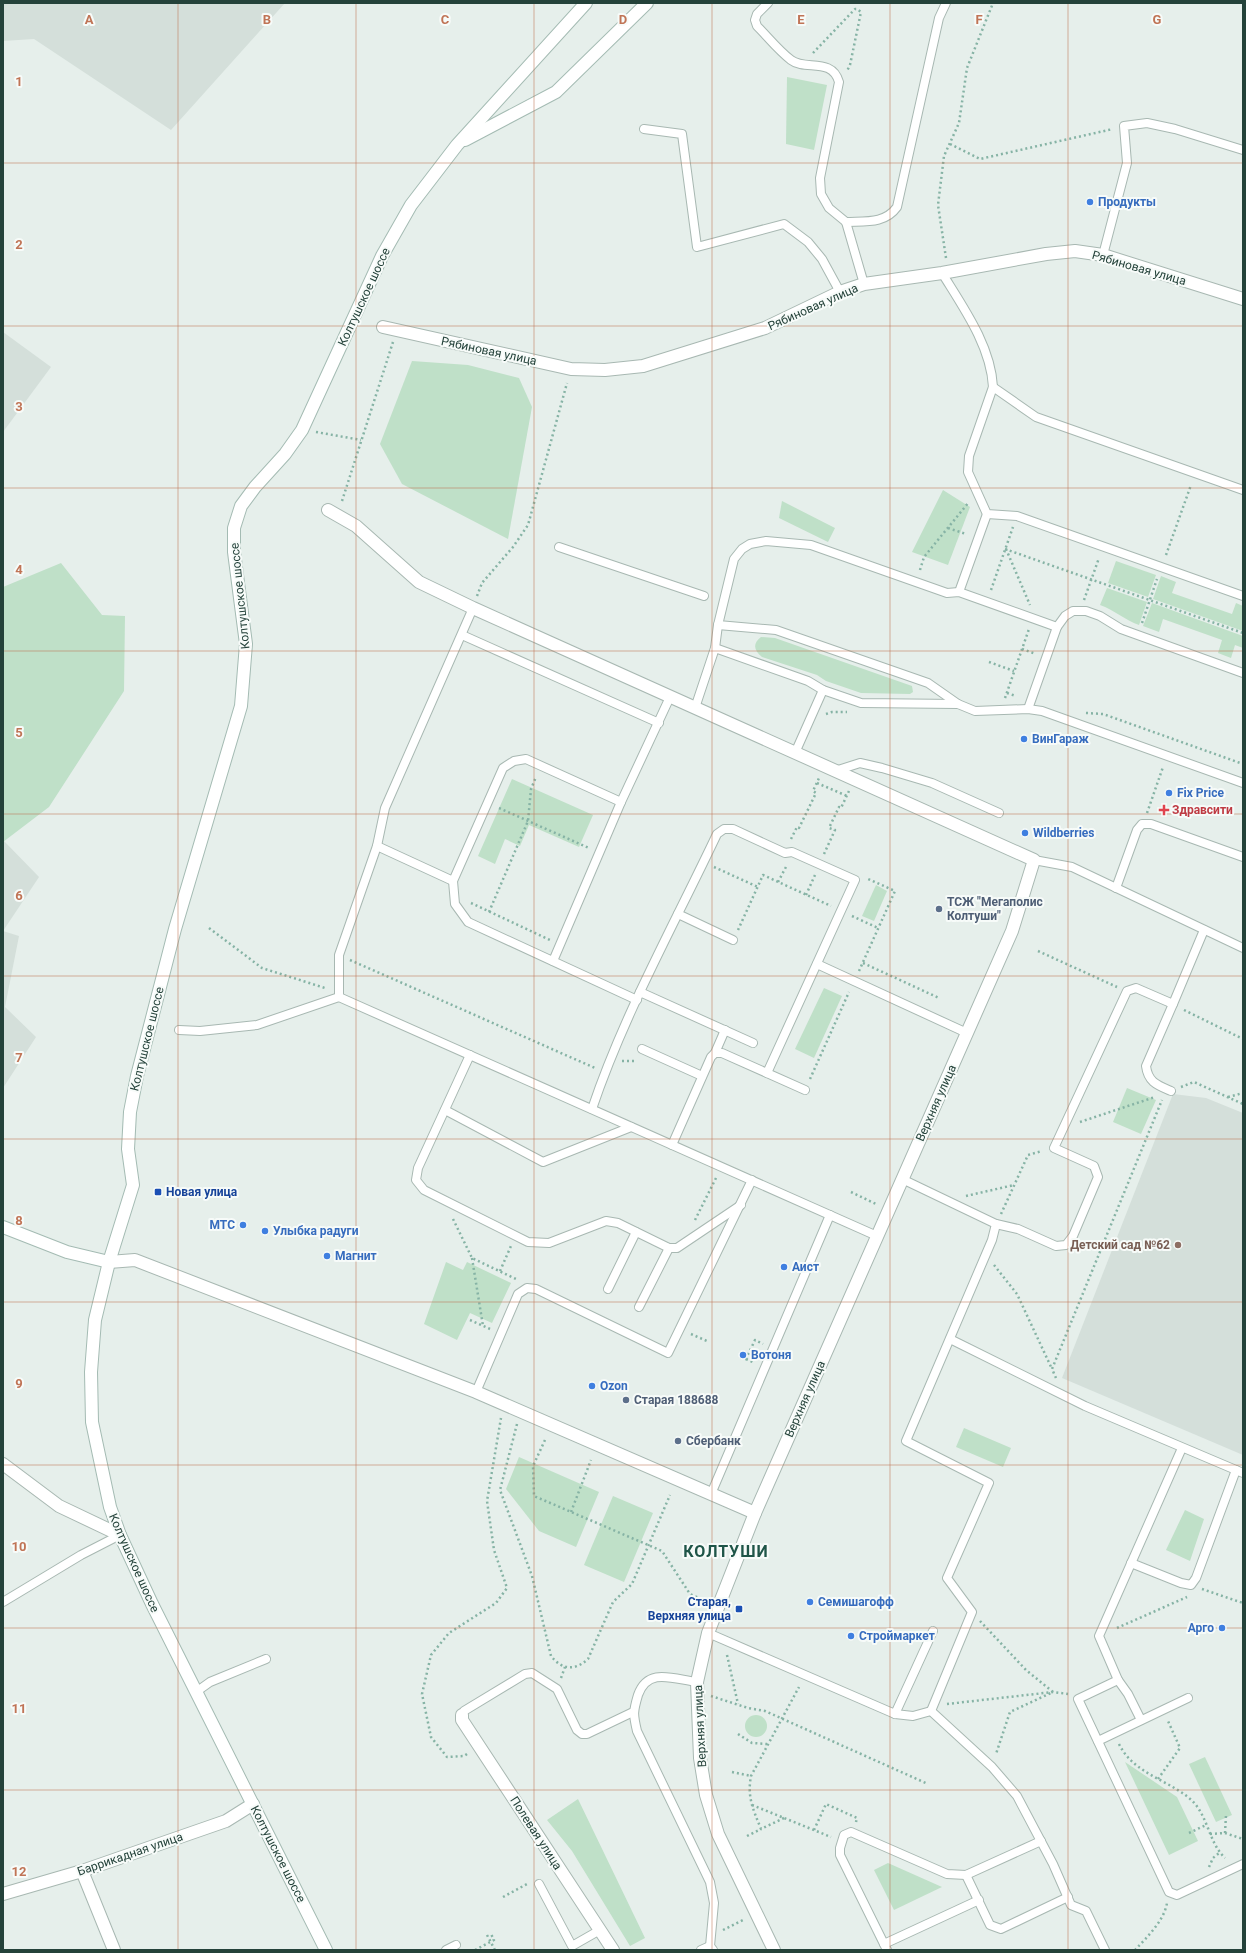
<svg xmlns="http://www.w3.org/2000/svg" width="1246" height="1953" viewBox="0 0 1246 1953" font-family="Roboto,sans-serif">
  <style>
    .built { fill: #d4dfda }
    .green { fill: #bfe0c8 }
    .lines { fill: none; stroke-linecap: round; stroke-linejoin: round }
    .lane-casing { stroke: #a8b8b2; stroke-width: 10 }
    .street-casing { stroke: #a8b8b2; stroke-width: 14 }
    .secondary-casing { stroke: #a4bbb3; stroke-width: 14 }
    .path { stroke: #86b3a5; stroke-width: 2.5; stroke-dasharray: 2 3; stroke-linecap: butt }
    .lane { stroke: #fff; stroke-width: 8 }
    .street { stroke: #fff; stroke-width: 12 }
    .secondary { stroke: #fff; stroke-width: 12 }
    .grid { fill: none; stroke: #c07456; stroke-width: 1; stroke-opacity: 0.55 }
    .shop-dot { fill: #3f7fe0; stroke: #f7fbf9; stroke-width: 1.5 }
    .health-dot { fill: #e0444e; stroke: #f7fbf9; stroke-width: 1.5 }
    .service-dot { fill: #5c6f8a; stroke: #f7fbf9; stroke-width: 1.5 }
    .transit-dot { fill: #1a4fb4; stroke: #f7fbf9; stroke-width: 1.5 }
    .education-dot { fill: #8d6e63; stroke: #f7fbf9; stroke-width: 1.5 }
    .labels { text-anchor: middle; stroke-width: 4; stroke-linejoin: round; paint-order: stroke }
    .shop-label { font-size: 12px; font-weight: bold; fill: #366cbe; stroke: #f7fbf9; text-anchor: start }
    .street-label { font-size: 12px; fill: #24423a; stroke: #f7fbf9 }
    .health-label { font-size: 12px; font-weight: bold; fill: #be3a42; stroke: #f7fbf9; text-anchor: start }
    .service-label { font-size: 12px; font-weight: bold; fill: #4e5e75; stroke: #f7fbf9; text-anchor: start }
    .transit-label { font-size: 12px; font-weight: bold; fill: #164399; stroke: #f7fbf9; text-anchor: start }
    .education-label { font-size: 12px; font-weight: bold; fill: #785e54; stroke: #f7fbf9; text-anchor: end }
    .district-label { font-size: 16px; font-weight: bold; letter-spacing: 1px; fill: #1f5548; stroke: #f7fbf9 }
    .grid-label { font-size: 13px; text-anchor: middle; font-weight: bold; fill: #c07456; stroke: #f7fbf9; stroke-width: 4; stroke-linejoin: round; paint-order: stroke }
  </style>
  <rect width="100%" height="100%" fill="#e6efeb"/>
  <g class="built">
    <path d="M3,3H285L171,130L34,39L3,41Z"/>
    <path d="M3,332L51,367L3,432Z"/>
    <path d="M3,840L39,877L3,931L19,936L5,1007L36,1037L3,1088Z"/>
    <path d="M1173,1094L1206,1098L1243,1113V1455L1062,1378Z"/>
  </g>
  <g class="green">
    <path d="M787,77L827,85L814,150L786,144Z"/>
    <path d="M412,361L468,365L519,378L532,407L508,539L402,484L380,444Z"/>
    <path d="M943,490L970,507L948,565L912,552Z"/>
    <path d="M782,501L835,528L828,542L779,518Z"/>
    <path d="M1116,561L1156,575L1148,597L1108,583Z"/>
    <path d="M61,563L102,615L125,616L124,691L49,807L3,842V587Z"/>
    <path d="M1161,576L1176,582L1172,593L1232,614L1236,603L1243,606V631L1153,599Z"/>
    <path d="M1107,588L1147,602L1139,625C1125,620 1114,610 1100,605Z"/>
    <path d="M1152,603L1243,636V648L1235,645L1231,658L1218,653L1222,640L1163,619L1159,632L1143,626Z"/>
    <path d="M761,637L775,638L912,686L913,692L910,694L861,693L826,681L817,675L762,657C753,650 753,643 761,637Z"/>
    <path d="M512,779L593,815L579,847L529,825L520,846L505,839L495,864L478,856Z"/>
    <path d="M876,885L887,891L874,921L862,916Z"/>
    <path d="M824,988L842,996L814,1058L795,1049Z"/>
    <path d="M1127,1088L1156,1100L1141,1134L1113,1122Z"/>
    <path d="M446,1262L463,1270L467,1262L511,1283L492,1323L470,1313L457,1340L424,1324Z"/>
    <path d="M964,1428L1011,1448L1003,1467L956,1447Z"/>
    <path d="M519,1457L599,1492L576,1547L539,1531L506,1489Z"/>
    <path d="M613,1496L653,1513L624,1582L584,1565Z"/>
    <path d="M1185,1510L1204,1519L1190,1561L1166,1550Z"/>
    <circle cx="756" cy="1726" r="11"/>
    <path d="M1205,1757L1232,1815L1216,1822L1189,1764Z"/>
    <path d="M1125,1762L1177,1797L1198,1841L1169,1855Z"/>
    <path d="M578,1799L645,1938L630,1946L572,1851L547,1820Z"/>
    <path d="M888,1863L942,1887L894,1910L874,1870Z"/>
  </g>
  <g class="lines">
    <defs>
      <g id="lane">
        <path d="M768,3L757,14L755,20L757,26C768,37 778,50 791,60C805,71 832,57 839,82L820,178L821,194L829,208L846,222L864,284"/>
        <path d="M644,129L682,134L697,247L784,224L808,242L822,259L840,292"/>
        <path d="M846,222C865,221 885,224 897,207L939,18L946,3"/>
        <path d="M1103,255L1127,163L1124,126L1147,123L1175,129L1243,150"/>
        <path d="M942,273C963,307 991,346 993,387L969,456L968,472L987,514L1017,516L1243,596"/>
        <path d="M993,387L1036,417L1243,490"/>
        <path d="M559,547L704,596"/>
        <path d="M959,592L987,514"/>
        <path d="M718,625L776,630L928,683L958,704"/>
        <path d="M462,635L659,723"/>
        <path d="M715,648L808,681L823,690L861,703L958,704L975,711L1028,709L1042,711L1243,783"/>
        <path d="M695,708L715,648L718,625L734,559L742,549L750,544L766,541L811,545L947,593L959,592L1057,627"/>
        <path d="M1028,709L1057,627L1065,616L1073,611H1086L1100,616L1121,629L1243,673"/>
        <path d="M795,753L823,690"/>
        <path d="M835,771L860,763L882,768L932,783L999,813"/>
        <path d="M621,802L526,759L514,761L503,768L453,881L455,904L468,922L637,1000"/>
        <path d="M377,846L453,881"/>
        <path d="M1034,860L1072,867L1243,948"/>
        <path d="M1116,888L1137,830L1142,824H1151L1243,857"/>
        <path d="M678,914L733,940"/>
        <path d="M553,961L621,802L670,697"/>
        <path d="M817,964L967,1033"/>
        <path d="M640,992L753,1043"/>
        <path d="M339,997V955L377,846L385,808L473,608"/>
        <path d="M179,1030L200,1031L257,1025L339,997L877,1236"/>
        <path d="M642,1049L702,1076"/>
        <path d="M715,1053L725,1030"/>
        <path d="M470,1055L418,1168L416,1180L424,1190L528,1242L549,1243L606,1221L618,1223L669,1248H677L741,1205"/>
        <path d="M1171,1091C1157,1085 1148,1082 1146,1066L1173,1004"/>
        <path d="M592,1109C624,1014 674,925 717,834L724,829H733L785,853L792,852L855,880L767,1073"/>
        <path d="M445,1110L543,1162L631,1127"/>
        <path d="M672,1145L711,1057L715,1053H722L805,1090"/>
        <path d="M902,1179L996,1224L992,1240L906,1441L989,1483L947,1578L972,1612L931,1711"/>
        <path d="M996,1224L1018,1229L1056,1246L1066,1245L1073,1236L1098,1177L1094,1166L1054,1148L1127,991L1136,988L1173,1004L1204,930"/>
        <path d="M608,1289L636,1232"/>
        <path d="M639,1307L669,1248"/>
        <path d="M950,1339L1085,1406L1243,1473"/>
        <path d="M476,1392L518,1294L527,1288L536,1289L668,1353L752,1180"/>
        <path d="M711,1494L830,1215"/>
        <path d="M1131,1563L1181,1583L1191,1585L1196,1578L1236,1470"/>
        <path d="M3,1602L81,1555L120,1535"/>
        <path d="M708,1633L895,1714L913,1716L931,1711L992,1767L1017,1796L1053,1864L1071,1905L1086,1911L1105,1950"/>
        <path d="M1118,1680L1078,1699L1169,1892L1177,1895L1243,1864"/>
        <path d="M697,1682C673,1679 648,1667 638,1695C633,1712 633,1714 637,1731L710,1882L714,1903L710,1946L713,1950"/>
        <path d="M196,1692L210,1682L266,1659"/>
        <path d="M895,1714L933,1631"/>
        <path d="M462,1715L464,1711L525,1674L532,1673L557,1689L577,1730L582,1734H587L633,1712"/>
        <path d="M1141,1720L1128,1694L1118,1680L1099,1636L1182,1448"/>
        <path d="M1098,1741L1188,1698"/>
        <path d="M966,1875L990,1925L1001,1929L1068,1897"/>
        <path d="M539,1884L572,1946L600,1930"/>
        <path d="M884,1944L979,1900"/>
        <path d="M446,1950L456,1945"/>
        <path d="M701,1950L710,1946"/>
        <path d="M887,1950L840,1855V1848L844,1835L851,1832L947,1874L966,1875L1041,1841"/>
      </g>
      <g id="street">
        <path d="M383,327L571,369L605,370L643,366L765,328L840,292L864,284L942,273L1046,254L1075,251L1103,255L1243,299"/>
        <path d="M328,510L356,526L419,582L473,608L1034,860L1012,931L755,1513L708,1633L697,1682L700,1758L706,1795L718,1834L774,1950"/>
        <path d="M109,1262L135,1260L476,1392L755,1513"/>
        <path d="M3,1464L59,1506L120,1535"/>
        <path d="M462,1715V1720L613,1950"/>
        <path d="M82,1871L114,1950"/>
        <path d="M3,1894L82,1871L226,1821L253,1804"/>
      </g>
      <g id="secondary">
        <path d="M465,140L556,92L647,3"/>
        <path d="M3,1227L67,1252L109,1262"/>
        <path d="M326,1950L152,1604L120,1535L110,1507L92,1422L91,1372L95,1320L109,1262L133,1185L128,1149L130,1112L137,1076L175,929L241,706L246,644L234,552V528L241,506L255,487L285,454L302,430L382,256L411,205L457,145L586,3"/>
      </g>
    </defs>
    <use href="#lane" class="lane-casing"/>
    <use href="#street" class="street-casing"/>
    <use href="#secondary" class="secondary-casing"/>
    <g class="path">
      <path d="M813,53L855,9H857L861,12L850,65L847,71"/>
      <path d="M950,144L980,159L1113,129"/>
      <path d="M946,258L938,205L944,156L959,123L967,68L993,3"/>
      <path d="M316,432L361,440"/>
      <path d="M342,501L393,342"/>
      <path d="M948,528L966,534"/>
      <path d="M1005,549L1243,633"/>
      <path d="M1006,549L1030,605"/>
      <path d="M1166,555L1191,485"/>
      <path d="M920,570L924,557L969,502"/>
      <path d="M991,590L1013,527"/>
      <path d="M477,596L482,583L513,547L528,525L567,383"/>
      <path d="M1084,600L1099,558"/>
      <path d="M1142,623L1157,579"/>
      <path d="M1022,649L1036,654"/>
      <path d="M989,662L1014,671"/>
      <path d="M1007,693L1016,696"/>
      <path d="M1005,698L1029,629"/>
      <path d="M1086,713L1103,714L1243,764"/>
      <path d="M826,714L832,712H847"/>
      <path d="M817,783L847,796"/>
      <path d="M499,808L589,848"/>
      <path d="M1147,813L1163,767"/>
      <path d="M791,839L797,827L799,828L816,793L813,791L819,778"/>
      <path d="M824,854L835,830L829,828L839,807L841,808L849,791"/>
      <path d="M714,867L758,887"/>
      <path d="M778,882L787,865"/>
      <path d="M806,895L815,875"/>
      <path d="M471,903L550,940"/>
      <path d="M489,912L528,821L531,789L536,777"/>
      <path d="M852,916L878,928"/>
      <path d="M209,928L262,968L325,988"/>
      <path d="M738,930L763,875L831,906"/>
      <path d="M1038,951L1117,987"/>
      <path d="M350,960L595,1068"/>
      <path d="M863,963L939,998"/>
      <path d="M859,971L895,891L866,878"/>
      <path d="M1184,1010L1243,1039"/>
      <path d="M622,1061H637"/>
      <path d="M810,1079L849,992"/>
      <path d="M1181,1087L1194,1082L1243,1104"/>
      <path d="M1228,1097L1243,1093"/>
      <path d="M1080,1122L1155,1097"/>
      <path d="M851,1192L876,1204"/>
      <path d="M966,1196L1014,1185"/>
      <path d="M1001,1214L1028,1155L1042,1151"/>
      <path d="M453,1219L472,1258L518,1280"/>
      <path d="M695,1220L717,1176"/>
      <path d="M472,1258L483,1326"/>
      <path d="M994,1265L1017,1294L1052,1369"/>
      <path d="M500,1271L511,1246"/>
      <path d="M470,1320L490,1329"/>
      <path d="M691,1334L707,1341"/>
      <path d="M741,1357L746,1359L755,1340L763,1344"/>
      <path d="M746,1359L755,1363"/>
      <path d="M1056,1378L1052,1369L1162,1100"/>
      <path d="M517,1424L500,1490L532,1576L551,1656C562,1670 575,1671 588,1659L613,1602L632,1584L670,1495"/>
      <path d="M545,1440L533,1466L534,1496L662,1551L690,1594L706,1601"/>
      <path d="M571,1512L591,1460"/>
      <path d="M1202,1589L1243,1603"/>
      <path d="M980,1621L1026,1670L1053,1692L1010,1712L996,1754"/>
      <path d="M1117,1628L1187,1597"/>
      <path d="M727,1655L738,1704"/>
      <path d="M561,1678L565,1667"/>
      <path d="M711,1696L748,1708L765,1711L928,1784"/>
      <path d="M947,1704L1053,1692L1068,1694"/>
      <path d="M738,1734L752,1743L767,1744"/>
      <path d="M1119,1744C1133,1773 1166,1779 1189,1798C1208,1813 1208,1842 1225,1858"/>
      <path d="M467,1754L464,1756L447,1757L431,1737L422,1694L431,1655L449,1633L496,1603L507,1588L494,1550L487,1501L501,1418"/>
      <path d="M732,1772L751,1776"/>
      <path d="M1158,1779L1180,1748L1168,1721"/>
      <path d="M752,1805L831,1837"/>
      <path d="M784,1818L761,1829C753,1809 747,1797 751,1776L799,1687"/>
      <path d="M814,1830L826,1804L857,1818L856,1822"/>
      <path d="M1189,1833L1206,1825"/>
      <path d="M1225,1833L1226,1815"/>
      <path d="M1210,1834L1225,1833L1243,1839"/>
      <path d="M747,1836L761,1829"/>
      <path d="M1209,1867L1213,1858L1219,1853"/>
      <path d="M503,1897L527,1884"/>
      <path d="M723,1930L743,1920"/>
      <path d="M487,1935L495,1950"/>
      <path d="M475,1950L494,1940L491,1934"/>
      <path d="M1135,1950C1147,1937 1164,1921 1167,1903"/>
    </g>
    <use href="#lane" class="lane"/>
    <use href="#street" class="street"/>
    <use href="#secondary" class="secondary"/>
  </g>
  <path class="grid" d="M178,3V1950M356,3V1950M534,3V1950M712,3V1950M890,3V1950M1068,3V1950M3,163H1243M3,326H1243M3,488H1243M3,651H1243M3,814H1243M3,976H1243M3,1139H1243M3,1302H1243M3,1465H1243M3,1628H1243M3,1790H1243"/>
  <g class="shop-dot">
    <circle cx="1090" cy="202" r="4"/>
    <circle cx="1024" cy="739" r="4"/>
    <circle cx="1169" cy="793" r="4"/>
    <circle cx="1025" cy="833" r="4"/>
    <circle cx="243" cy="1225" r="4"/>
    <circle cx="265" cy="1231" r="4"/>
    <circle cx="327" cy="1256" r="4"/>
    <circle cx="784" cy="1267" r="4"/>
    <circle cx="743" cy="1355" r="4"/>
    <circle cx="592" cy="1386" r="4"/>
    <circle cx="810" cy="1602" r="4"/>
    <circle cx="1222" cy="1628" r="4"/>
    <circle cx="851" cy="1636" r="4"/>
  </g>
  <path class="health-dot" d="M1162 804h4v4h4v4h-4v4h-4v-4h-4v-4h4z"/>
  <g class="service-dot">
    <circle cx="939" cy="909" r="4"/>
    <circle cx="626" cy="1400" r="4"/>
    <circle cx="678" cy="1441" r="4"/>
  </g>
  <g class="transit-dot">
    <rect x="154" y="1188" width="8" height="8" rx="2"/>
    <rect x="735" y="1605" width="8" height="8" rx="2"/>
  </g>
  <circle class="education-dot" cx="1178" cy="1245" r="4"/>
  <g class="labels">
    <g class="shop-label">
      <text x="1098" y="206">Продукты</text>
      <text x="1032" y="743">ВинГараж</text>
      <text x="1177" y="797">Fix Price</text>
      <text x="1033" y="837">Wildberries</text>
      <text x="235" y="1229" text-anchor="end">МТС</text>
      <text x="273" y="1235">Улыбка радуги</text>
      <text x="335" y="1260">Магнит</text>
      <text x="792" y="1271">Аист</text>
      <text x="751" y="1359">Вотоня</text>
      <text x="600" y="1390">Ozon</text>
      <text x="818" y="1606">Семишагофф</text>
      <text x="1214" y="1632" text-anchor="end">Арго</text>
      <text x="859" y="1640">Строймаркет</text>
    </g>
    <g class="street-label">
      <text transform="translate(1139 268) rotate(16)" y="4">Рябиновая улица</text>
      <text transform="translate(364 297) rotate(-65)" y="4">Колтушское шоссе</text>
      <text transform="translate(813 307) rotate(-24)" y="4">Рябиновая улица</text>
      <text transform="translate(489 351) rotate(12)" y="4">Рябиновая улица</text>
      <text transform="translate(240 596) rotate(-96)" y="4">Колтушское шоссе</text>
      <text transform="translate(147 1039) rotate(-76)" y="4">Колтушское шоссе</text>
      <text transform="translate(936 1103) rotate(-66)" y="4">Верхняя улица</text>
      <text transform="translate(805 1399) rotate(-66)" y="4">Верхняя улица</text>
      <text transform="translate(134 1563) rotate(66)" y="4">Колтушское шоссе</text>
      <text transform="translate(700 1726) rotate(-93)" y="4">Верхняя улица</text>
      <text transform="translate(536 1833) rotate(57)" y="4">Полевая улица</text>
      <text transform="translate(130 1854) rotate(-19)" y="4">Баррикадная улица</text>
      <text transform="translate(278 1854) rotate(63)" y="4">Колтушское шоссе</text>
    </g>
    <g class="health-label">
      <text x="1172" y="814">Здравсити</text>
    </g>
    <g class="service-label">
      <text x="947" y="906">ТСЖ "Мегаполис<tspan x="947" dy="14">Колтуши"</tspan></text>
      <text x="634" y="1404">Старая 188688</text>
      <text x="686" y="1445">Сбербанк</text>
    </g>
    <g class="transit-label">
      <text x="166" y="1196">Новая улица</text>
      <text x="731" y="1606" text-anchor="end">Старая,<tspan x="731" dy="14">Верхняя улица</tspan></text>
    </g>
    <g class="education-label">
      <text x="1170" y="1249">Детский сад №62</text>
    </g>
    <g class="district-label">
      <text x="726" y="1557">КОЛТУШИ</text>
    </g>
  </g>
  <g class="grid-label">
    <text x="89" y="24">A</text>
    <text x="267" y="24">B</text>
    <text x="445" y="24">C</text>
    <text x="623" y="24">D</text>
    <text x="801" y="24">E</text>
    <text x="979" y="24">F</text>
    <text x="1157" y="24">G</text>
    <text x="19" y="86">1</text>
    <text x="19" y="249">2</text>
    <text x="19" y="411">3</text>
    <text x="19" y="574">4</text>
    <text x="19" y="737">5</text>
    <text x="19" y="900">6</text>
    <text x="19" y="1062">7</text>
    <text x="19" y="1225">8</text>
    <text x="19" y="1388">9</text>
    <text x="19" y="1551">10</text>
    <text x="19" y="1713">11</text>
    <text x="19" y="1876">12</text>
  </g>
  <rect width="1246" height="1953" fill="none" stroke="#24423a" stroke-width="8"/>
</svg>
